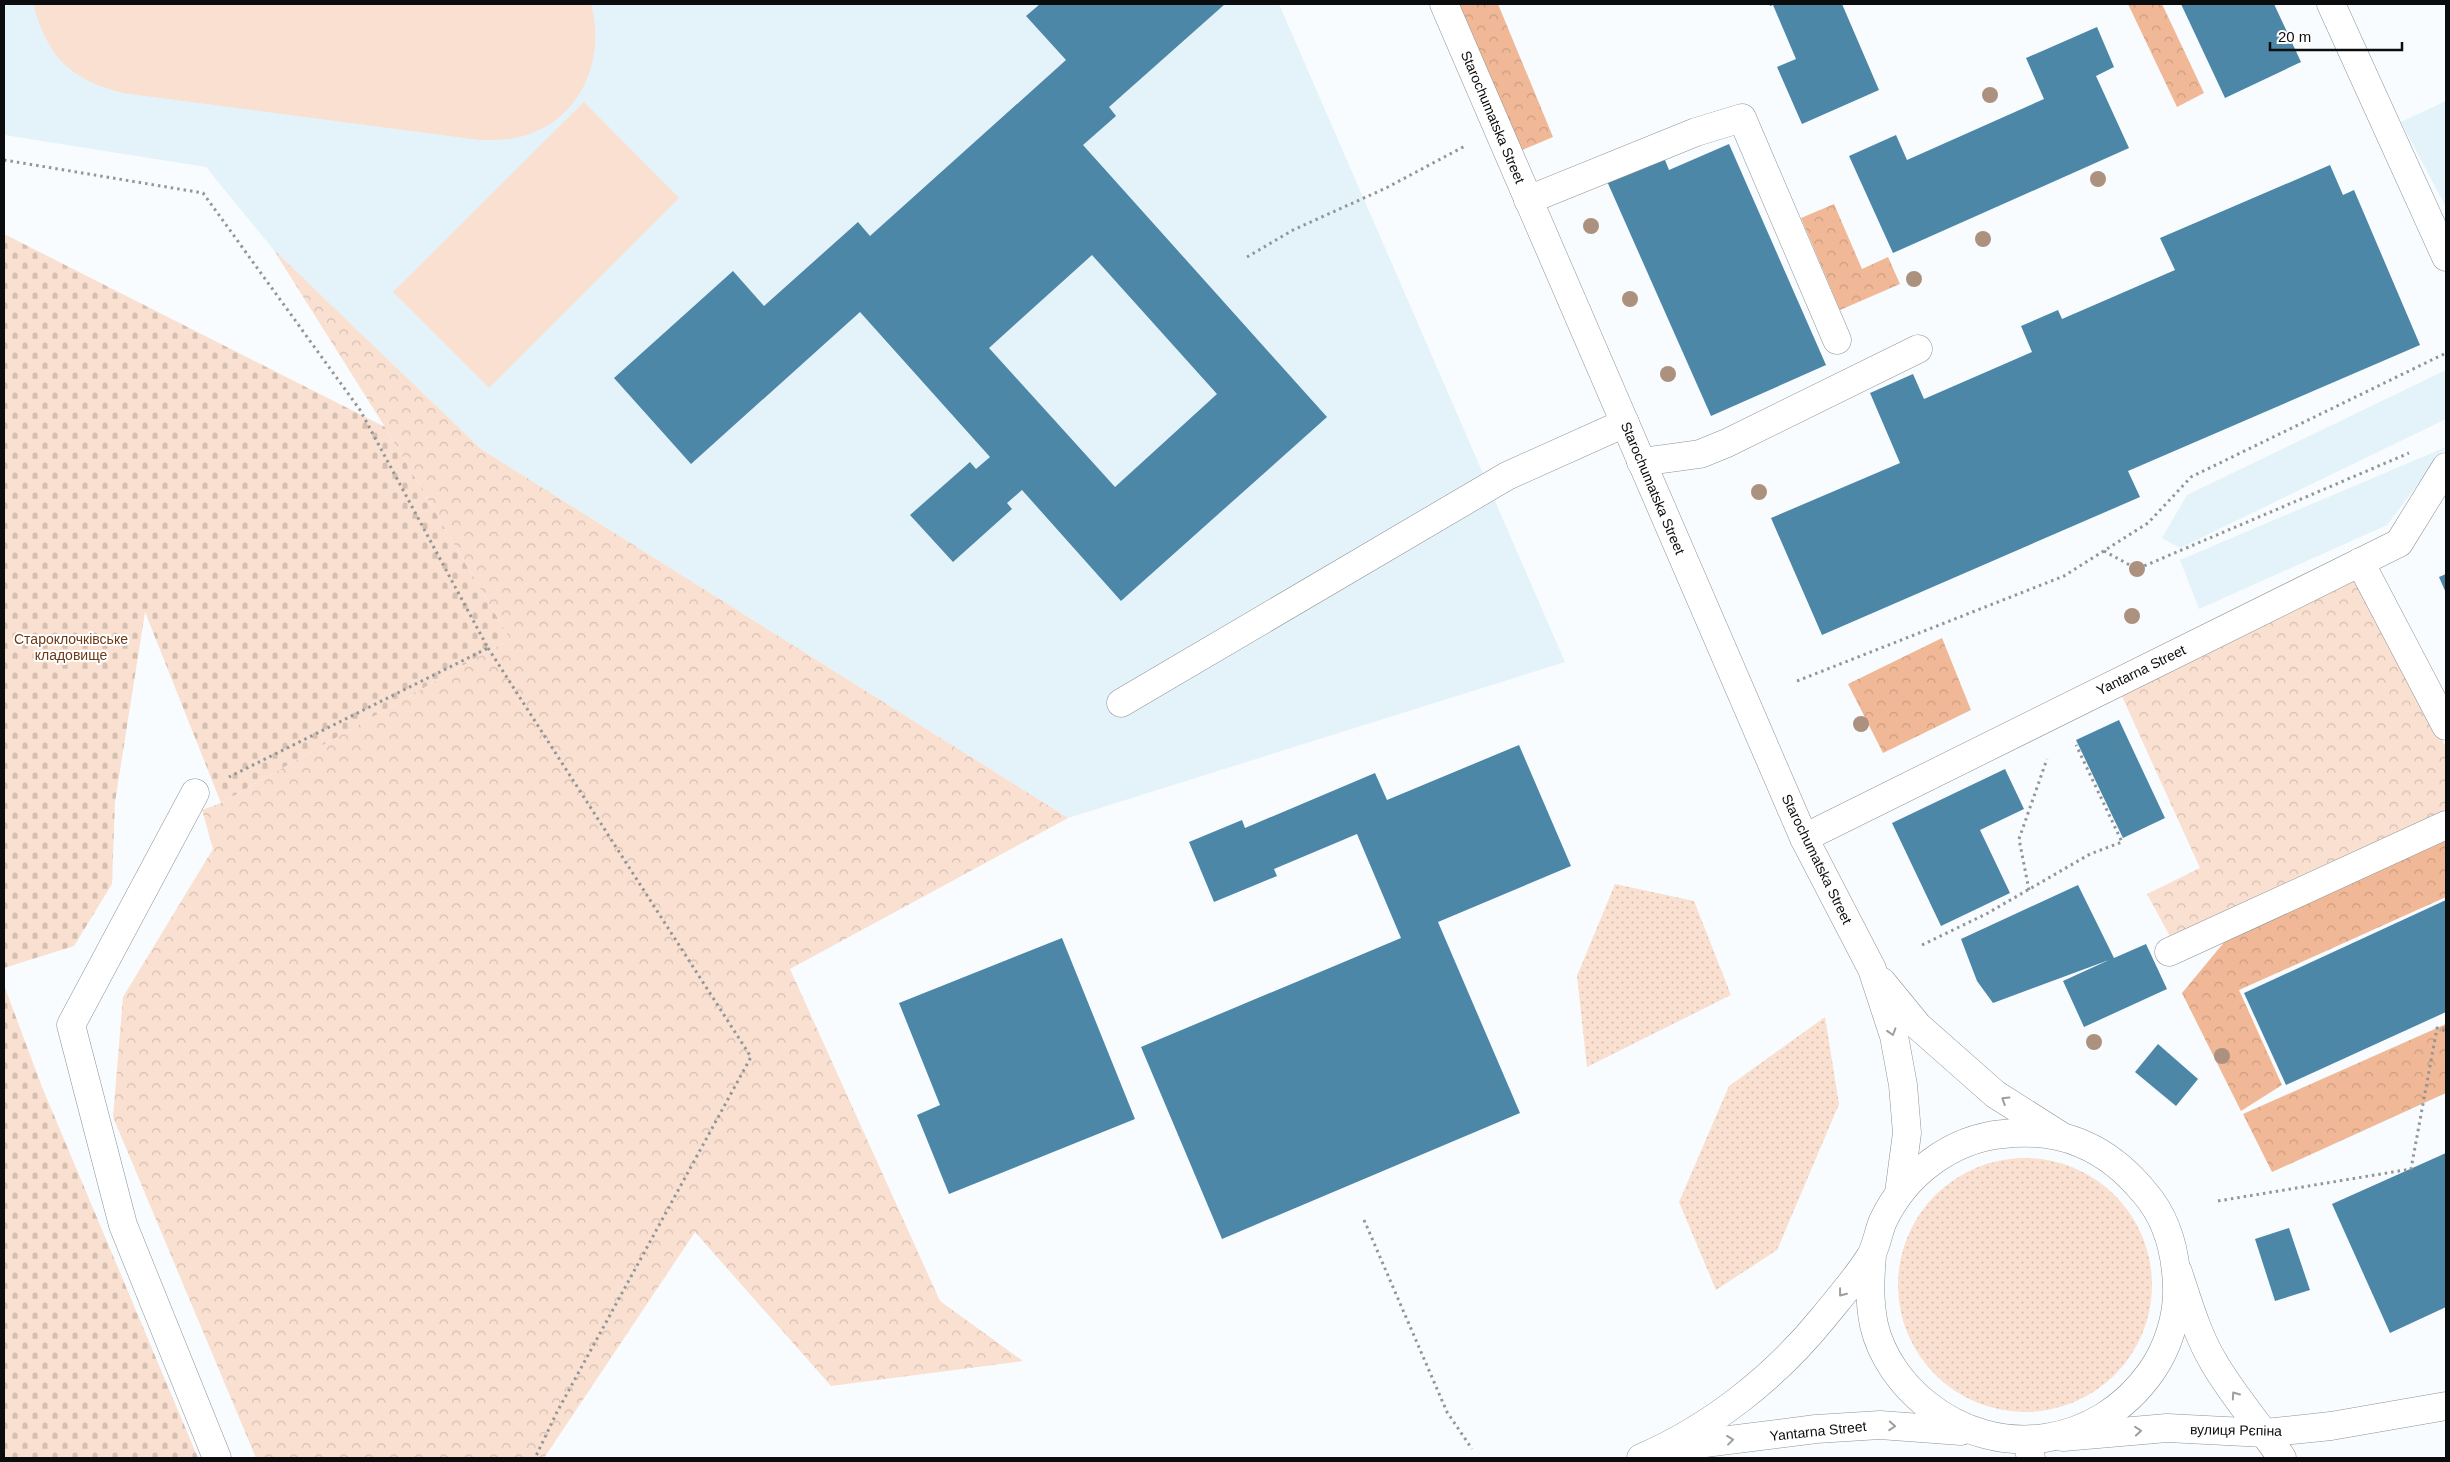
<svg xmlns="http://www.w3.org/2000/svg" width="2450" height="1462" viewBox="0 0 2450 1462" font-family="Arial,sans-serif">
  <style>
    .built { fill: #e4f2fa }
    .grass { fill: url(#grass-dots) }
    .forest { fill: url(#forest-crowns) }
    .cemetery { fill: url(#cemetery-stones) }
    .park { fill: url(#park-crowns) }
    .pitch { fill: #fae0d0 }
    .building { fill: #4c87a8; fill-rule: evenodd }
    .lines { fill: none; stroke-linecap: round; stroke-linejoin: round }
    .minor-casing { stroke: #8d9396; stroke-width: 29 }
    .major-casing { stroke: #8d9396; stroke-width: 29 }
    .path { stroke: #939698; stroke-width: 3; stroke-dasharray: 2.5 4; stroke-linecap: butt }
    .minor { stroke: #fff; stroke-width: 28 }
    .major { stroke: #fff; stroke-width: 28 }
    .tree { fill: #ac917e }
    .oneway { stroke: #9d9e9f }
    .labels { text-anchor: middle; stroke-width: 4; stroke-linejoin: round; paint-order: stroke }
    .street-label { font-size: 14px; fill: #0a0c0e; stroke: #fff }
    .park-label { font-size: 14px; fill: #6d3916; stroke: #fff }
  </style>
  <defs>
    <pattern id="grass-dots" width="8" height="8" patternUnits="userSpaceOnUse" patternTransform="scale(1.25)"><rect width="8" height="8" fill="#fae0d0"/><path d="M2 2h.1M6 6h.1" fill="none" stroke="#d5bfb1" stroke-width="1.8" stroke-linecap="round"/></pattern>
    <pattern id="forest-crowns" width="20" height="18" patternUnits="userSpaceOnUse" patternTransform="scale(1.25)"><rect width="20" height="18" fill="#f0b896"/><path d="M2 6a3 3 0 1 1 6 0M12 15a3 3 0 1 1 6 0" fill="none" stroke="#cc9d80"/></pattern>
    <pattern id="cemetery-stones" width="16" height="16" patternUnits="userSpaceOnUse" patternTransform="scale(1.25)"><rect width="16" height="16" fill="#fae0d0"/><path d="M2 7V4a2 2 0 0 1 4 0v3zM10 15v-3a2 2 0 0 1 4 0v3z" fill="#d5bfb1"/></pattern>
    <pattern id="park-crowns" width="20" height="18" patternUnits="userSpaceOnUse" patternTransform="scale(1.25)"><rect width="20" height="18" fill="#fae0d0"/><path d="M2 6a3 3 0 1 1 6 0M12 15a3 3 0 1 1 6 0" fill="none" stroke="#d5bfb1"/></pattern>
  </defs>
  <rect width="100%" height="100%" fill="#f8fcfe"/>
  <g class="built">
    <path d="M4,4H1279L1565,662L1068,818L481,449L273,249L206,167L4,135Z"/>
    <path d="M2446,101V207L2401,122Z"/>
    <path d="M2446,370V419L2180,548L2162,538L2187,495Z"/>
    <path d="M2446,447L2387,525L2199,609L2180,560Z"/>
  </g>
  <g class="grass">
    <path d="M1615,884L1694,901L1731,995L1587,1067L1577,976Z"/>
    <path d="M1825,1017L1839,1104L1777,1250L1716,1290L1679,1202L1729,1086Z"/>
    <circle cx="2025" cy="1285" r="127"/>
  </g>
  <g class="forest">
    <path d="M1459,4H1498L1553,137L1520,151Z"/>
    <path d="M2128,4H2162L2204,93L2177,107Z"/>
    <path d="M1834,204L1862,269L1888,257L1900,284L1840,310L1801,218Z"/>
    <path d="M1942,638L1971,710L1883,753L1848,684Z"/>
    <path d="M2446,840V897L2239,990L2282,1085L2241,1111L2182,993L2226,940Z"/>
    <path d="M2446,1024V1093L2272,1172L2243,1114Z"/>
  </g>
  <g class="cemetery">
    <path d="M4,234L385,427L510,639L221,803L145,612L115,802L112,884L74,946L4,968Z"/>
    <path d="M4,985L42,1087L198,1458H4Z"/>
  </g>
  <g class="park">
    <path d="M273,249L481,449L1068,818L790,969L940,1301L1023,1361L831,1386L695,1232L544,1458H256L113,1117L123,997L213,849L202,810L221,803L510,639L385,427Z"/>
    <path d="M2353,576L2446,747V814L2173,942L2147,894L2200,868L2120,692Z"/>
  </g>
  <g class="pitch">
    <path d="M33,4H591C605,54 585,113 532,133C515,140 498,140 480,140L123,93C69,79 48,57 33,4Z"/>
    <path d="M584,102L679,198L489,388L393,292Z"/>
  </g>
  <g class="building">
    <path d="M1040,4H1225L1109,107L1116,116L1083,145L1327,417L1121,601L1022,490L1007,503L1012,509L953,562L910,515L970,462L976,469L990,457L860,312L691,464L614,378L733,271L764,306L858,222L870,236L1066,60L1026,16ZM1092,255L1217,394L1115,487L989,348Z"/>
    <path d="M1769,4H1842L1879,90L1802,124L1777,67L1796,59L1773,5L1770,6Z"/>
    <path d="M2181,4H2274L2301,62L2225,98Z"/>
    <path d="M2097,27L2114,67L2096,76L2129,148L1893,253L1849,156L1896,135L1907,160L2044,99L2026,58Z"/>
    <path d="M1729,144L1826,365L1711,416L1606,179L1663,155L1669,170Z"/>
    <path d="M2330,165L2343,195L2354,190L2420,345L2128,471L2140,497L1822,635L1771,518L1900,463L1870,393L1913,374L1924,399L2032,352L2021,326L2058,310L2062,319L2175,270L2160,238Z"/>
    <path d="M2446,574V593L2439,577Z"/>
    <path d="M2119,720L2165,818L2123,838L2076,740Z"/>
    <path d="M1519,745L1571,866L1438,922L1520,1113L1222,1239L1141,1047L1401,938L1357,834L1274,869L1277,876L1214,902L1189,842L1242,820L1245,828L1375,773L1387,800Z"/>
    <path d="M2005,769L2024,809L1980,830L2010,893L1941,926L1892,823Z"/>
    <path d="M2078,885L2114,958L2146,944L2167,989L2084,1027L2063,981L2109,960L1993,1003L1977,981L1961,939Z"/>
    <path d="M2446,900V1012L2286,1085L2244,993Z"/>
    <path d="M1062,938L1135,1119L949,1194L917,1115L940,1105L899,1003Z"/>
    <path d="M2158,1044L2198,1079L2176,1106L2135,1072Z"/>
    <path d="M2446,1153V1307L2390,1333L2332,1204Z"/>
    <path d="M2289,1228L2310,1290L2275,1301L2255,1239Z"/>
  </g>
  <g class="lines">
    <defs>
      <g id="minor">
        <path d="M1444,4L1804,838L1872,969L1894,1036L1903,1085L1907,1133L1899,1193"/>
        <path d="M2331,4L2446,257"/>
        <path d="M1528,200L1696,132L1742,118L1837,340"/>
        <path d="M1641,462L1700,454L1727,443L1918,349"/>
        <path d="M2360,562L2446,726"/>
        <path d="M1121,703L1507,476L1625,423"/>
        <path d="M195,793L71,1025L123,1225L217,1458"/>
        <path d="M1804,838L2399,543L2446,467"/>
        <path d="M2169,952L2446,825"/>
        <path d="M1882,982L1918,1026L1995,1094L2061,1136"/>
        <path d="M2178,1272C2188,1302 2197,1334 2213,1361C2233,1396 2260,1426 2282,1458"/>
        <path d="M2063,1437L2167,1428L2265,1433L2331,1426L2446,1406"/>
        <path d="M2027,1441L2031,1458"/>
      </g>
      <g id="major">
        <path d="M1673,1447L1816,1429L1880,1425L1961,1431"/>
        <path d="M1641,1458C1711,1428 1775,1377 1823,1318C1839,1298 1857,1278 1870,1257C1877,1246 1878,1232 1883,1221C1905,1174 1951,1139 2003,1134C2061,1127 2107,1147 2144,1192C2167,1218 2176,1253 2177,1287C2178,1316 2168,1348 2151,1372C2098,1447 1998,1462 1926,1404C1902,1385 1881,1356 1874,1325C1869,1301 1870,1279 1872,1255"/>
      </g>
    </defs>
    <use href="#minor" class="minor-casing"/>
    <use href="#major" class="major-casing"/>
    <g class="path">
      <path d="M4,160L203,193L360,410L488,648L229,777"/>
      <path d="M1247,257L1293,230L1386,188L1465,146"/>
      <path d="M2104,551L2137,569L2409,453"/>
      <path d="M488,648L751,1057L557,1412L535,1458"/>
      <path d="M1797,681L2064,576L2148,523L2191,477L2446,353"/>
      <path d="M2029,890L2019,839L2047,759"/>
      <path d="M1922,945L1988,913L2090,854L2122,842L2076,745"/>
      <path d="M2218,1201L2411,1169L2437,1028L2446,1031"/>
      <path d="M1364,1220L1447,1412L1472,1449"/>
    </g>
    <use href="#minor" class="minor"/>
    <use href="#major" class="major"/>
  </g>
  <g class="tree">
    <circle cx="1990" cy="95" r="8"/>
    <circle cx="2098" cy="179" r="8"/>
    <circle cx="1591" cy="226" r="8"/>
    <circle cx="1983" cy="239" r="8"/>
    <circle cx="1914" cy="279" r="8"/>
    <circle cx="1630" cy="299" r="8"/>
    <circle cx="1668" cy="374" r="8"/>
    <circle cx="1759" cy="492" r="8"/>
    <circle cx="2137" cy="569" r="8"/>
    <circle cx="2132" cy="616" r="8"/>
    <circle cx="1861" cy="724" r="8"/>
    <circle cx="2094" cy="1042" r="8"/>
    <circle cx="2222" cy="1056" r="8"/>
  </g>
  <defs><path id="oneway-chevron" d="M-2-3.5L2.5 0L-2 3.5" fill="none" stroke-width="1.6" stroke-linecap="round" stroke-linejoin="round" transform="scale(1.25)"/></defs>
  <g class="oneway">
    <use href="#oneway-chevron" transform="translate(1892 1032) rotate(73)"/>
    <use href="#oneway-chevron" transform="translate(2005 1100) rotate(-148)"/>
    <use href="#oneway-chevron" transform="translate(1842 1293) rotate(128)"/>
    <use href="#oneway-chevron" transform="translate(2235 1395) rotate(-125)"/>
    <use href="#oneway-chevron" transform="translate(1892 1426) rotate(4)"/>
    <use href="#oneway-chevron" transform="translate(2138 1431) rotate(-5)"/>
    <use href="#oneway-chevron" transform="translate(1730 1440) rotate(-7)"/>
  </g>
  <g class="labels">
    <g class="street-label">
      <text transform="translate(1493 117) rotate(67)" y="5">Starochumatska Street</text>
      <text transform="translate(1653 488) rotate(67)" y="5">Starochumatska Street</text>
      <text transform="translate(2141 670) rotate(-26)" y="5">Yantarna Street</text>
      <text transform="translate(1817 859) rotate(64)" y="5">Starochumatska Street</text>
      <text transform="translate(2236 1430) rotate(1)" y="5">вулиця Рєпіна</text>
      <text transform="translate(1818 1431) rotate(-6)" y="5">Yantarna Street</text>
    </g>
    <g class="park-label">
      <text x="71" y="644">Староклочківське<tspan x="71" dy="16">кладовище</tspan></text>
    </g>
  </g>
  <rect width="2450" height="1462" fill="none" stroke="#0a0c0e" stroke-width="10"/>
  <path d="M2270 42v8h132v-8" fill="none" stroke="#0a0c0e" stroke-width="2.5"/>
  <text x="2278" y="42" font-size="15" fill="#0a0c0e" stroke="#ffffff" stroke-width="4" paint-order="stroke">20 m</text>
</svg>
